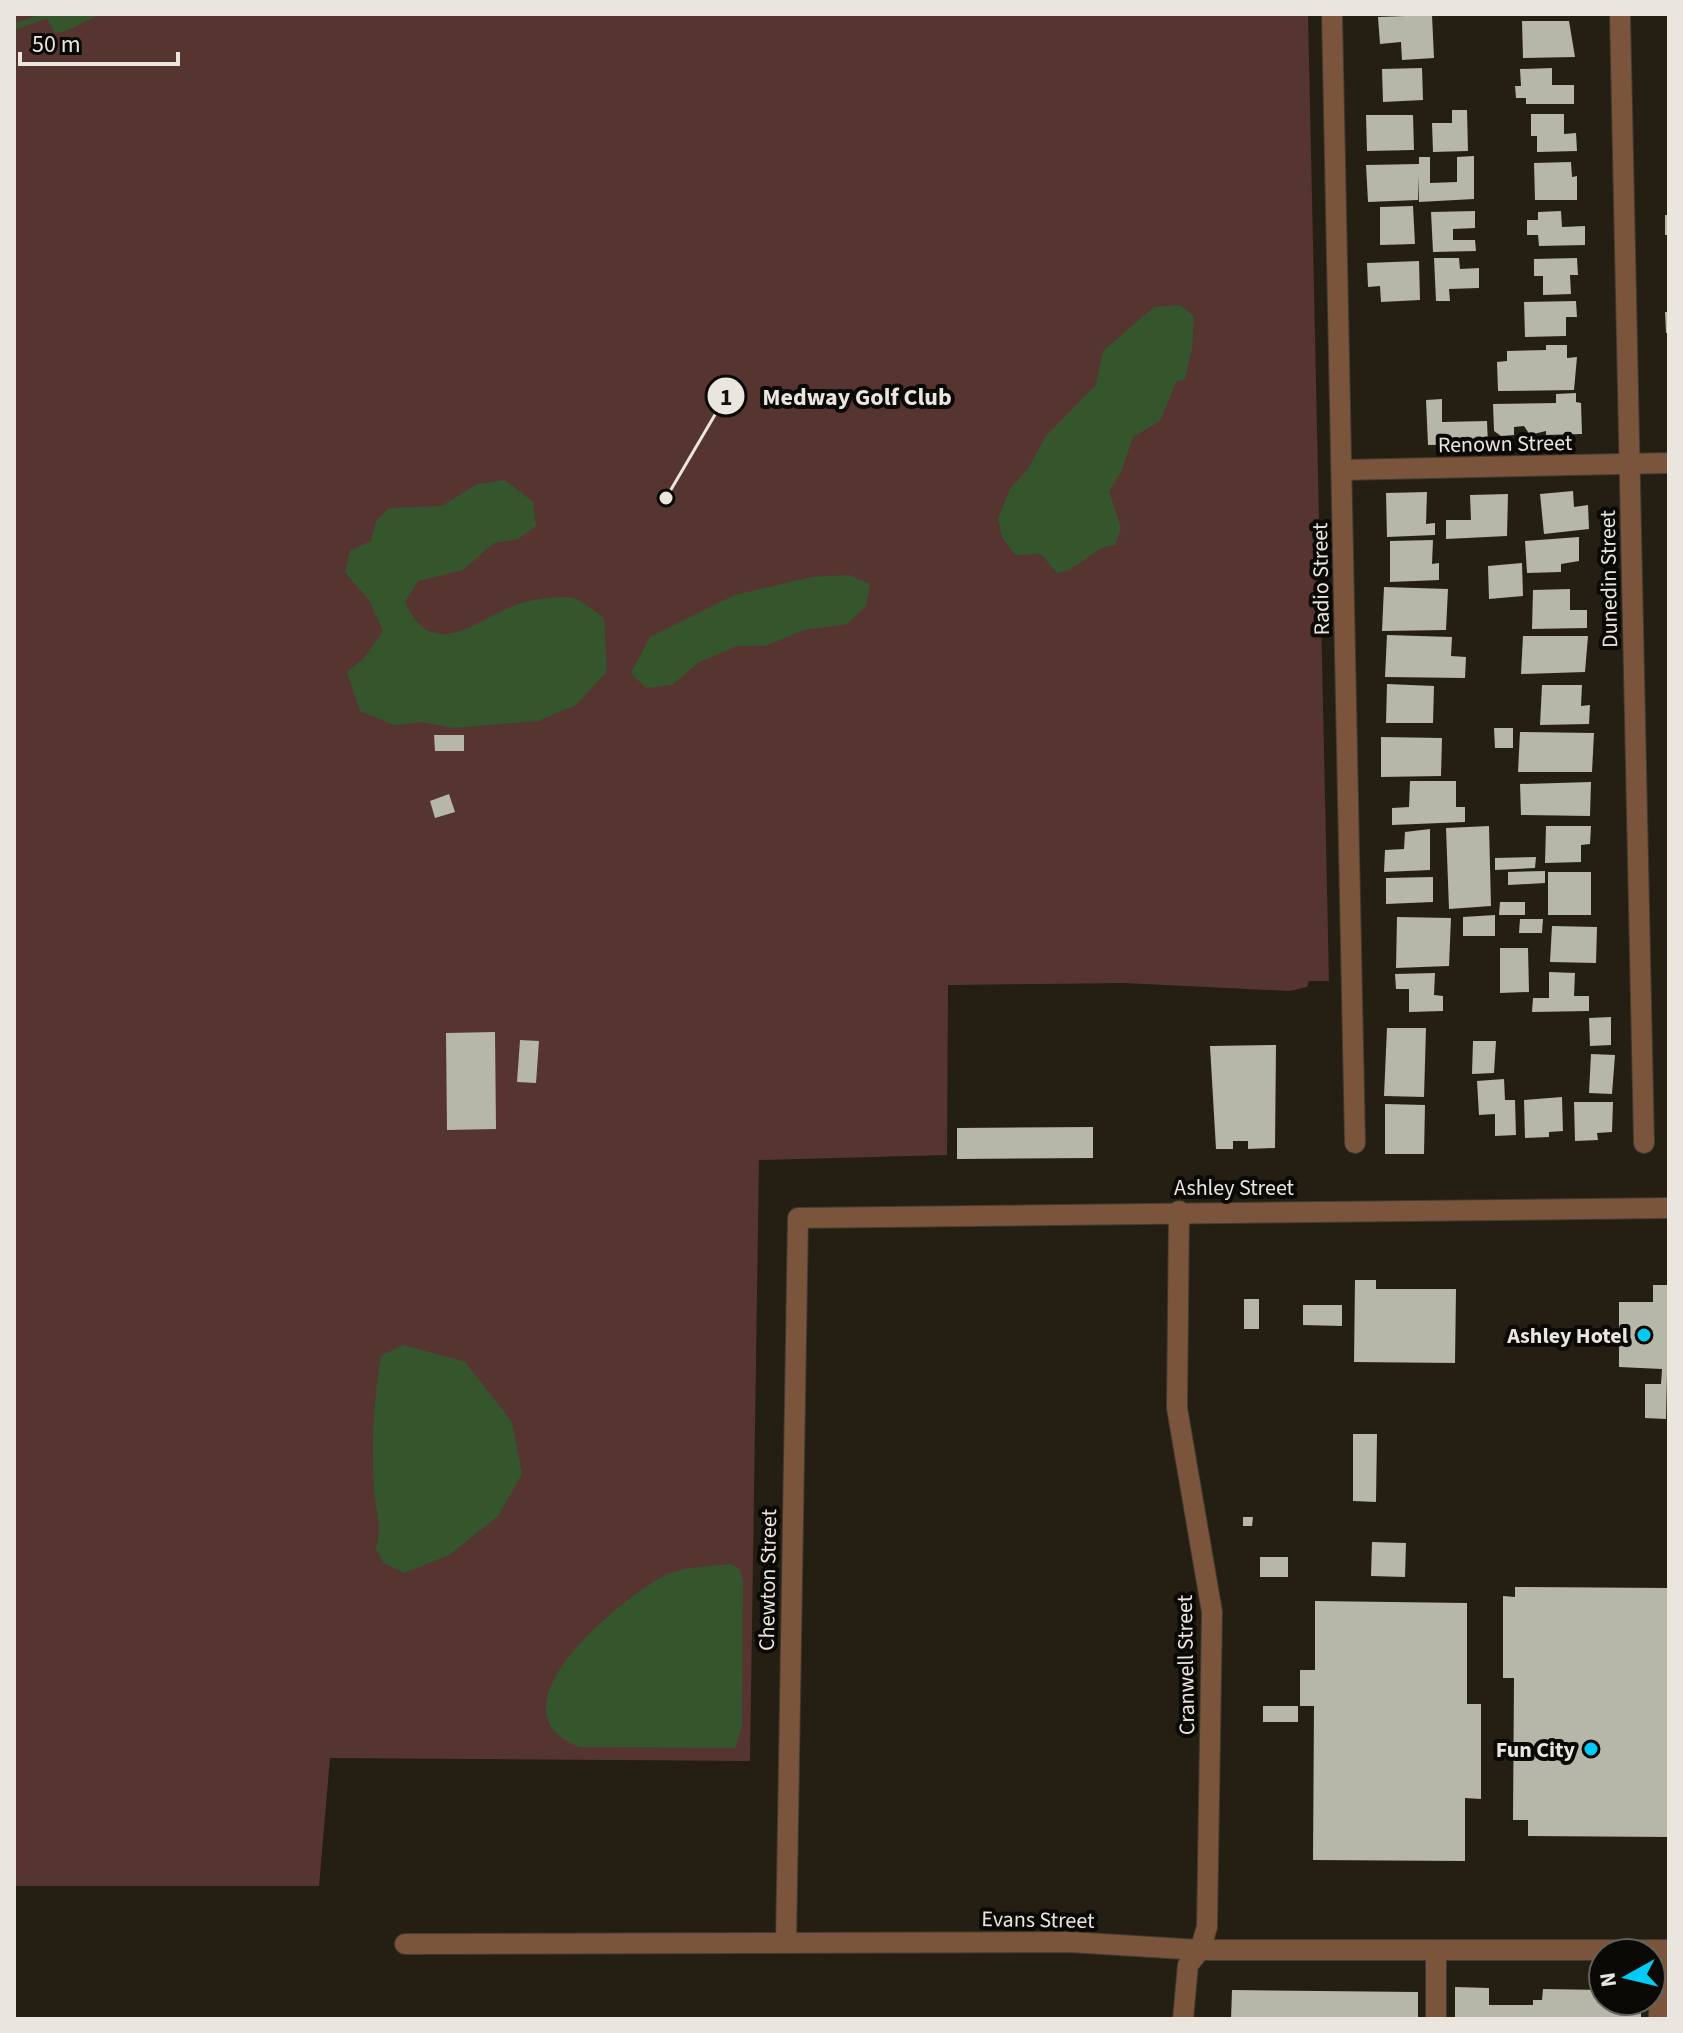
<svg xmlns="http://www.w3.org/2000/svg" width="1683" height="2033" viewBox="0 0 1683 2033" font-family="'Source Sans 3',sans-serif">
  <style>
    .green { fill: #563531 }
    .water { fill: #35562c }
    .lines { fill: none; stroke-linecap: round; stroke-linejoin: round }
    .stream { stroke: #35562c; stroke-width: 6 }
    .building { fill: #b6b7a8 }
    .minor-casing { stroke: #403a30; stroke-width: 22 }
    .minor { stroke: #7a553c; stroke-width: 20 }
    .poi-dot { fill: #00cbf9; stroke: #0b0905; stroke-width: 3 }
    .labels { text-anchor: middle; stroke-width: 8; stroke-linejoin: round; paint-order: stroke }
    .street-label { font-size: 22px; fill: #eae6df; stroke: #0b0905 }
    .poi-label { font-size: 22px; font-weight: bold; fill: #eae6df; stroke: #0b0905; text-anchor: end }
    .leader { fill: none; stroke: #eae6df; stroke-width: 3 }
    .callout-dot { fill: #eae6df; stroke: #0b0905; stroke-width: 3 }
    .mark-label { font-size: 24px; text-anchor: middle; font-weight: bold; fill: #111 }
    .callout-label { font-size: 24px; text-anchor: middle; font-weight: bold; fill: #eae6df; stroke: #0b0905; stroke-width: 8; stroke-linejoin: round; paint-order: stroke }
  </style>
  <rect width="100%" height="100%" fill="#241e13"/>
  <path class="green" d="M14,14H1308L1329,981H1309L1307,987L1290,991L1125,983L948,985L947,1155L759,1160L750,1761L330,1758L319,1886H14Z"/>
  <g class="water">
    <path d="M45,14H100L66,31L55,33Z"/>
    <path d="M1180,305L1194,316L1192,348L1185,379L1176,382L1160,421L1133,437L1121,472L1109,491L1121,528L1115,545C1092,546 1081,570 1057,573L1041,554L1015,555L1002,537L998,518L1010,489L1028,469L1046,436L1096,385L1103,351L1154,307Z"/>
    <path d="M505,480L533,502L536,526L518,539L494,543L463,570L418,581L405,602C434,668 481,614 522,603C534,599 560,596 572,598C582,600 595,612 604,618L607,671L576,705L538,721L453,728L422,722L394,725L360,711L347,672L364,658L383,631L369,600L345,572L350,551L371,541L376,521L389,508L442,506L477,484Z"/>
    <path d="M849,575L870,584L866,606L847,624L804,630L765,646H737L699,662L672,685L646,688L631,673L650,637L735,595L812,577Z"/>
    <path d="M403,1345L465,1362L512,1422L522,1474L498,1516L449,1555L404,1573L384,1563L376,1549C383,1522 375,1512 374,1487C371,1443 374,1400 381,1356Z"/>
    <path d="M730,1564L740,1569L743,1580L742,1727L735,1748L579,1747C484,1710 620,1599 664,1576C683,1566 710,1567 730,1564Z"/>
  </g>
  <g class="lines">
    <path class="stream" d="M14,27L50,14"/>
  </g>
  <g class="building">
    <path d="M1432,15L1434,58L1402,60L1401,42L1380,44L1378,17Z"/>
    <path d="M1522,21H1569L1575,57L1523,58Z"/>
    <path d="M1422,68L1423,100L1383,102L1382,69Z"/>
    <path d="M1552,68V85H1574V104H1526V98H1516L1515,86H1521L1520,69Z"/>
    <path d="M1452,110H1467L1468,151L1433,152L1432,123H1452Z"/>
    <path d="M1531,114H1564V134L1576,133L1577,151L1537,152V136H1531Z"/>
    <path d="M1366,115H1413L1414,150L1367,151Z"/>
    <path d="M1474,156V199L1419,202L1418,176V200L1368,202L1366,165L1419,164V157H1430V183L1457,182V157Z"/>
    <path d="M1571,162L1572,177L1577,176V200H1535L1534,163Z"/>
    <path d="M1413,206L1415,244L1380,245V207Z"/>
    <path d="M1475,211V228L1453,229V240H1475L1476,251L1433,252L1431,212Z"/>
    <path d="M1561,211L1562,227L1585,226V245L1539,246L1538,235H1527V220H1538V212Z"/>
    <rect x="1665" y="215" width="4" height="20"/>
    <path d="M1434,258H1459L1460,269L1479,268V288L1449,289L1450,301H1436Z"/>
    <path d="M1577,258L1578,275H1570L1571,294L1543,295V276H1534V259Z"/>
    <path d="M1419,261L1420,300L1381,302L1380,286L1368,287L1367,263Z"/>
    <path d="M1576,301L1577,317H1566V336L1525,337L1524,302Z"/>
    <path d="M1665,312H1669V333H1666Z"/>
    <path d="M1546,345H1567V358L1577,357L1574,390L1498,391L1497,362L1507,361V351L1546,350Z"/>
    <path d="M1576,393V402L1581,403L1582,434L1546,435V431L1530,435L1524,426L1514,427V435L1501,436L1494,431L1493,404L1556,403V394Z"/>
    <path d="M1442,399V422L1487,421L1488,444L1428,445L1426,400Z"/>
    <path d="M1573,491L1574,507L1588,505L1589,529L1544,534L1540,494Z"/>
    <path d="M1427,492L1426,524L1435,523V535L1387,537L1386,493Z"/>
    <path d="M1508,494L1507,536L1446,539V520H1471L1470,495Z"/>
    <path d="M1579,537V561L1561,564V572L1527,573L1525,541Z"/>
    <path d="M1433,540L1432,564L1439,563V580L1390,582V541Z"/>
    <path d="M1522,563L1523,596L1489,599L1488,566Z"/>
    <path d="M1384,587L1448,589L1446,630L1382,631Z"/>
    <path d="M1570,589V610H1587V628L1532,629L1533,590Z"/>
    <path d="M1387,635L1452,637L1451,656L1466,657L1465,678L1385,677Z"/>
    <path d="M1523,636H1588L1585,672L1521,674Z"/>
    <path d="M1387,684L1434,686L1433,723H1386Z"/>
    <path d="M1542,685H1582L1581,706L1590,705L1589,724L1540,725Z"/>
    <path d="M1494,728H1513V748H1495Z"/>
    <path d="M1520,732L1594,733L1592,772H1518Z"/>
    <path d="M434,735H464V751H435Z"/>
    <path d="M1381,737L1442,738L1441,776L1381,777Z"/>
    <path d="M1410,781H1456V807H1465V822L1392,825V808L1409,807Z"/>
    <path d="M1591,782L1590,816L1521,815L1520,784Z"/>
    <path d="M449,794L455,812L435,818L430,801Z"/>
    <path d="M1489,826L1491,906L1449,909L1446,828Z"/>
    <path d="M1546,826H1591L1590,844L1581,845V862L1545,863Z"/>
    <path d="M1430,829V870L1384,872L1385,850L1404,849L1405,832Z"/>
    <path d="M1536,857L1535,868L1495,870V858Z"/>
    <path d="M1545,871V883L1508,885V872Z"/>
    <rect x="1548" y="872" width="43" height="43"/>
    <path d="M1433,877V902L1386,904V878Z"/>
    <path d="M1500,902H1525V915H1499Z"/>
    <path d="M1495,915V936H1463V917Z"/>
    <path d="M1397,917L1451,918L1449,966L1396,968Z"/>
    <path d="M1520,919H1543L1542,933H1519Z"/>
    <path d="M1552,926L1597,927L1596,963L1550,962Z"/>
    <path d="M1500,948H1528L1529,992L1500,993Z"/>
    <path d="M1549,972L1575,973L1574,996H1589V1011L1532,1012L1533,998H1549Z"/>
    <path d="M1435,973L1434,995L1443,996V1011L1409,1012V989H1396L1395,974Z"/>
    <path d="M1611,1017V1045L1590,1046L1589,1018Z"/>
    <path d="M1387,1028H1426L1424,1097L1384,1096Z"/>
    <path d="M495,1032L496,1129L447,1130L446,1033Z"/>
    <path d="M520,1040L539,1041L536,1083L517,1082Z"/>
    <path d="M1473,1041H1496L1494,1073L1472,1074Z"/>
    <path d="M1276,1045L1275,1148L1248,1149V1141H1233V1149H1216L1210,1046Z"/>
    <path d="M1591,1054L1615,1055L1612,1094L1589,1093Z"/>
    <path d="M1504,1079L1505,1100H1515L1516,1135L1495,1136V1114L1479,1115L1477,1081Z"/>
    <path d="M1562,1097L1563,1131L1549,1132V1137L1525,1138L1524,1100Z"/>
    <path d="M1574,1102H1613L1612,1132L1597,1133L1598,1140L1575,1141Z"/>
    <path d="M1385,1104L1425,1105L1424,1154H1385Z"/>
    <path d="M1093,1127V1158L957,1159V1128Z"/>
    <path d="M1355,1280H1376V1289H1456L1455,1363L1354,1362Z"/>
    <path d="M1653,1285H1669L1666,1419L1645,1418V1384H1661L1662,1369L1619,1367V1302H1653Z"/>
    <rect x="1244" y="1299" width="15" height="30"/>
    <path d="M1303,1305H1342V1326L1303,1325Z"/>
    <path d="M1353,1434H1377L1376,1502L1353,1501Z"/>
    <path d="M1243,1517H1253L1252,1526H1243Z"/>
    <path d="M1372,1542L1406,1543L1405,1577L1371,1576Z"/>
    <rect x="1260" y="1557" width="28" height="20"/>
    <path d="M1515,1587L1669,1588V1837L1528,1836V1820H1513L1514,1678H1503V1596L1515,1597Z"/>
    <path d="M1315,1601L1467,1603V1704H1481V1799L1465,1798V1861L1313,1860L1314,1706H1300V1670H1315Z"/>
    <rect x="1263" y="1706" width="35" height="16"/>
    <path d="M1455,1987L1489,1988V2005H1533V2000H1542L1543,1989L1603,1990V2001H1641V2019H1455Z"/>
    <path d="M1232,1990L1418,1992V2019H1231Z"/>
  </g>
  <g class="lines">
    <defs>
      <g id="minor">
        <path d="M1332,14L1355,1143"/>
        <path d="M1620,14L1644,1143"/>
        <path d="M1342,470L1669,463"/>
        <path d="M1179,1211L1177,1408L1212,1612L1207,1927L1200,1950L1188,1965L1183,2019"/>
        <path d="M786,1943L798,1218L1669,1208"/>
        <path d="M405,1944L1070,1942L1200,1950H1669"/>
        <path d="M1436,1950V2019"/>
        <path d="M1659,2019L1660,1950"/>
      </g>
    </defs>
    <use href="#minor" class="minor-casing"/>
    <use href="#minor" class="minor"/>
  </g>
  <g class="poi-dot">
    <circle cx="1644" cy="1335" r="8"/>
    <circle cx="1591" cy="1749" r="8"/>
  </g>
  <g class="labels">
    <g class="street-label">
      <text transform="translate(1505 443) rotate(-1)" y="8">Renown Street</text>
      <text transform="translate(1320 579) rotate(-91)" y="8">Radio Street</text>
      <text transform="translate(1608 579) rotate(-91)" y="8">Dunedin Street</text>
      <text x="1234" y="1195">Ashley Street</text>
      <text transform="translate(767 1580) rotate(-89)" y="8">Chewton Street</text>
      <text transform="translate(1185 1665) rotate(-91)" y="8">Cranwell Street</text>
      <text transform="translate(1038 1919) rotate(1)" y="8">Evans Street</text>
    </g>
    <g class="poi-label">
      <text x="1628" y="1343">Ashley Hotel</text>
      <text x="1575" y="1757">Fun City</text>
    </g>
  </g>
  <path class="leader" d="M666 498L726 396"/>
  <g class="callout-dot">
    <circle cx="666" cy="498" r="8"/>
    <circle cx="726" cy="396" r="20"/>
  </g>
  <g class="mark-label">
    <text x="726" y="405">1</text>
  </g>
  <g class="callout-label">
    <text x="857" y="405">Medway Golf Club</text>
  </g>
  <rect width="1683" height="2033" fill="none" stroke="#eae6df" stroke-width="32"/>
  <g transform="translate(1627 1977) rotate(262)"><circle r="38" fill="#0b0905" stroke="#64615c" stroke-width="2"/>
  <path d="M0-6L14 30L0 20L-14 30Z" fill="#00cbf9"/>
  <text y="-12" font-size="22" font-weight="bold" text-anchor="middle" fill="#eae6df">N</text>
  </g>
  <path d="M20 52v12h158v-12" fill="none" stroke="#eae6df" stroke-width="4"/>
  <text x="32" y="52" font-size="24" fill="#eae6df" stroke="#0b0905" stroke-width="6" paint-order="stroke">50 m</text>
</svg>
